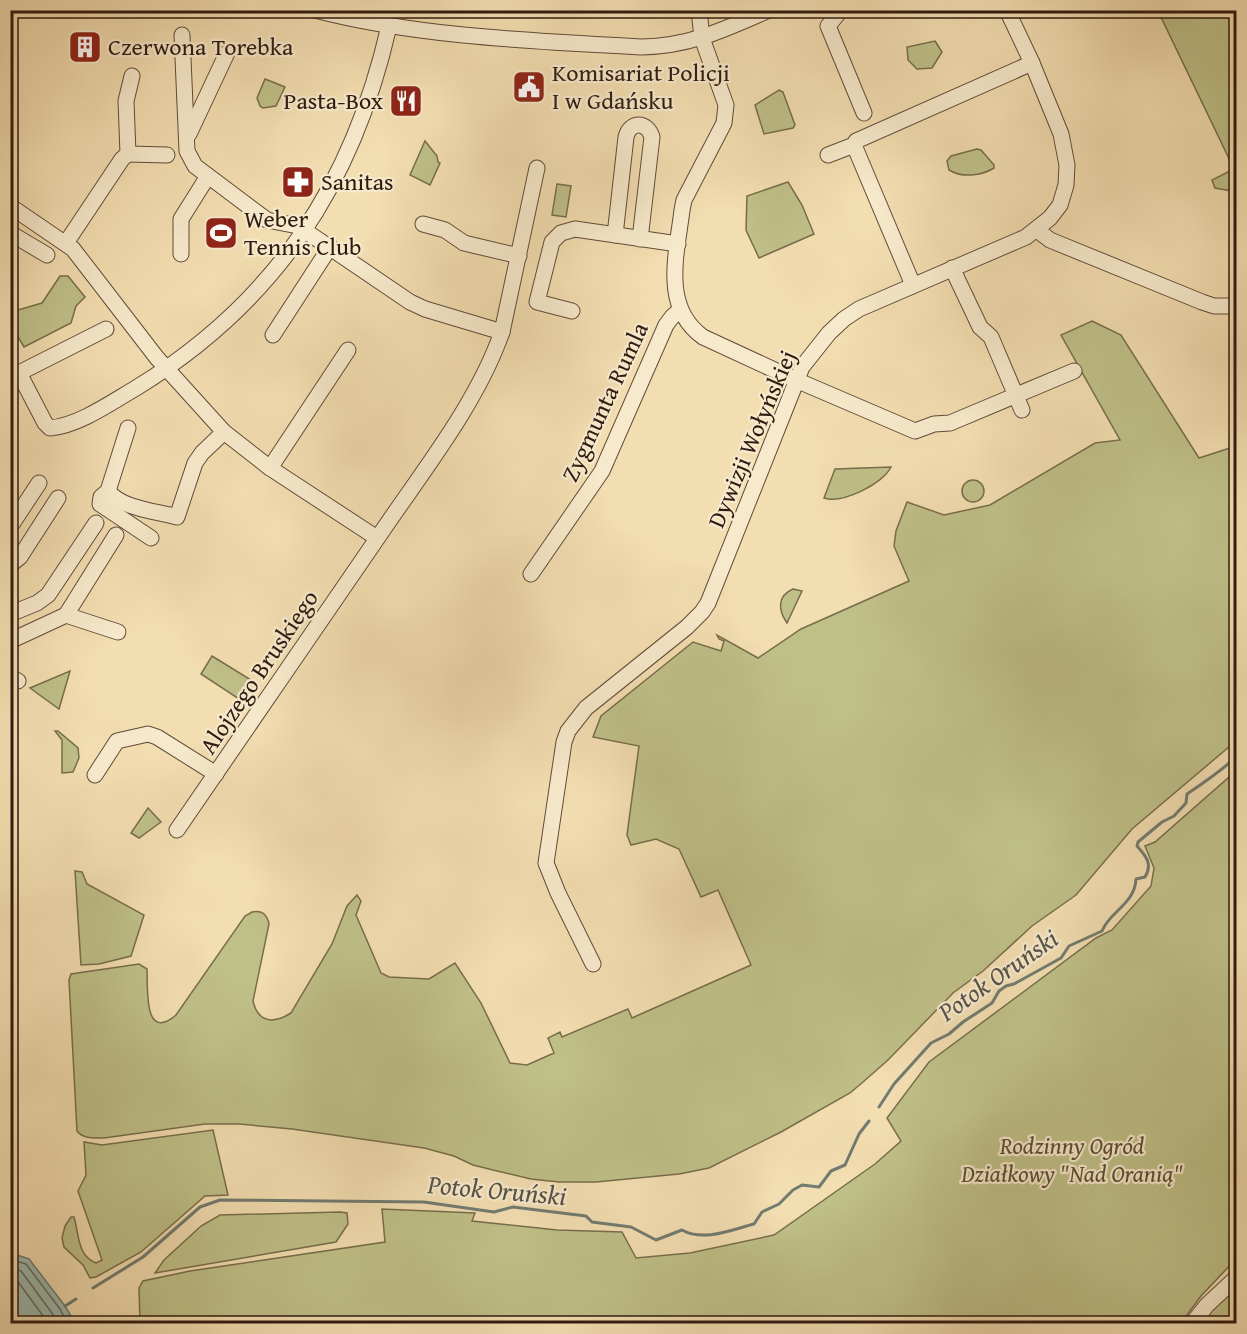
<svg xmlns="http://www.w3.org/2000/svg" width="1247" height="1334" viewBox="0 0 1247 1334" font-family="'Gentium Book Plus',serif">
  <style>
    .green { fill: #bfc088; stroke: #786d4c; stroke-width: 1.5 }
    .water { fill: #9cbbb0; stroke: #717b70; stroke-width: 1.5 }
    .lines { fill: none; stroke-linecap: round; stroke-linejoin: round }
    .shore { stroke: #666a60; stroke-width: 1.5 }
    .stream { stroke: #717b70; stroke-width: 3 }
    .minor-casing { stroke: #614b39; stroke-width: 17 }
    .minor { stroke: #f7eacc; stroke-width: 15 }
    .labels { text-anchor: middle; stroke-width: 4.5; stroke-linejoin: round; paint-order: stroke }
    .poi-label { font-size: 24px; fill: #301a11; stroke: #f7eacc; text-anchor: start }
    .street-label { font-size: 24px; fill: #301a11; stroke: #f7eacc }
    .park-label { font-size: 24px; font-style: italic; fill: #5b4c35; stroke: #f7eacc }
    .water-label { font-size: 26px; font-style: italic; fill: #565249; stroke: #f7eacc }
  </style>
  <rect width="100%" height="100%" fill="#f3deb1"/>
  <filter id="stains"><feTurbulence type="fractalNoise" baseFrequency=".00333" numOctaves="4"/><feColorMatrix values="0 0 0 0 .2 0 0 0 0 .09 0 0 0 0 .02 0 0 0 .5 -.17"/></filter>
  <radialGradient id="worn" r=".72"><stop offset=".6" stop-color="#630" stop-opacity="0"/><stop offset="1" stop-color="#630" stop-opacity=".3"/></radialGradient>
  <g class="green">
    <path d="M1158,11H1236V197L1232,191L1215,188L1212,180L1234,169Z"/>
    <path d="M935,41L942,52L932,68L917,69L908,60L907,47Z"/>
    <path d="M265,79L285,87L276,106L263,108L260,106L257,98Z"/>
    <path d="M779,90L783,92L795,125L793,128L764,134L755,105Z"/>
    <path d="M425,141L437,156L438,162L440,163L430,185L410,175Z"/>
    <path d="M977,149L981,150L994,165V168C981,176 962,178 949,170L947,161L951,156Z"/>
    <path d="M788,182L802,205L814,234L759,258L746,230L747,196Z"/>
    <path d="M557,184L571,186L566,217L552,215Z"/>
    <path d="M60,276H68L85,297L76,306L71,323L24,347L11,325V312L42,303Z"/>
    <path d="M1092,321L1121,335L1199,458L1236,446V741L1132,829L1076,895L1032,926L983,971L953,993L888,1060L863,1082L850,1093L781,1132L709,1168L679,1174L596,1182H559L531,1179L493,1170L473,1165L454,1156L424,1148L292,1129L239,1124H205L104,1138C94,1138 83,1139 77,1131L69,980L71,974L139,964L147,969C148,987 143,1043 176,1015L245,916L252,912C262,910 267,914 269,924L253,1001C258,1023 274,1024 291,1013L332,944L347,906L357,895L361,901L356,915L381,973L389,977L429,979L455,963L481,1003L510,1063L527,1065L554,1053L548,1038L560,1032L562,1037L628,1009L632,1018L751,965L718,890L701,897L679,849L656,839L631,845L627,835L639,746L593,737L601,716L693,642L721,651L724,641L719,639L717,635L758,658L801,629L909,581L894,546L896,531L907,502L944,515L990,505L1095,443L1120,440L1061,335Z"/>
    <path d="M891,467C883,484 842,504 824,498L835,469Z"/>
    <circle cx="973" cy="491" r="11"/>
    <path d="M793,589L802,591L787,623C778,610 777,596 793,589Z"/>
    <path d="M212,656L251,680L239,699L201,674Z"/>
    <path d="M70,671L59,709L30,688Z"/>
    <path d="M55,731H58L78,748L79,758L73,772L62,773V740Z"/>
    <path d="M1236,771V1259L1201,1296L1181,1323H140L139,1288L143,1281L190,1271L385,1242L382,1209L475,1213L472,1221L557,1230L622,1232L636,1258L690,1253L774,1235L875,1164L901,1141L887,1118L929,1062L1096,938L1112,930L1151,886L1154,868L1145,846L1155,842Z"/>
    <path d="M148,808L161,822L139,838L131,833Z"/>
    <path d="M75,871L82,872L87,884L144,915L131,956L99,964L81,965Z"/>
    <path d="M213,1130L228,1195L205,1196L141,1252L96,1277L90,1278L83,1265L64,1247L62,1238L65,1226L71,1217H74C79,1233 77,1256 96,1263L102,1260L78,1191L86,1175L84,1142L102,1145Z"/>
    <path d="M340,1212L347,1213L348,1224L336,1242L155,1273L164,1260L201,1226L220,1215Z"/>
    <path d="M1236,1288V1323L1200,1324L1211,1311Z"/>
  </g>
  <path class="water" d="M11,1253L29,1259L65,1306L75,1323H11Z"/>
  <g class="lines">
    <g class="shore">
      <path d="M10,1259L26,1264L60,1309L68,1324"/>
      <path d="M10,1267L21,1271L60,1324"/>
      <path d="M10,1277L16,1279L49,1324"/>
    </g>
    <g class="stream">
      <path d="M879,1107L894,1084L931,1043L949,1034L963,1022L992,1003L999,991L1006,986L1014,984L1061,958L1069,946L1102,931C1109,912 1135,904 1136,879L1145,877C1153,864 1146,856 1137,846L1138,842L1162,822L1174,816L1186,803L1187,794C1205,782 1221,771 1236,757"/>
      <path d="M93,1288L143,1257L200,1207L220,1200L424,1202L494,1212L513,1207L586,1216L592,1222L631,1227L656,1240L682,1230C703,1242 731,1230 754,1224L762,1212L779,1204L793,1190L802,1185L819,1187L831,1171L845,1165L859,1134L869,1121"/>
      <path d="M65,1306L76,1299"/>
    </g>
    <defs>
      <g id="minor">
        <path d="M315,10C418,37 535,41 642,47C691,46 725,29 769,10"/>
        <path d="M699,10L702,38L726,105L724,123L684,200L682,210C677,253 661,307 703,337L796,380L915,431L934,424L950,423L1074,371"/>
        <path d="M841,10L828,26L864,113"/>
        <path d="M182,35L187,151L195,166L267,220L298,226L410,302L425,309L502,332"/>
        <path d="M189,134L227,53"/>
        <path d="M128,154L167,155"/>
        <path d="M828,155L854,145"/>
        <path d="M10,206L73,249L157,358L224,432L270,468L377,538"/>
        <path d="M423,224L445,230L464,243L519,256"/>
        <path d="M1037,230L1050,240L1202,302L1214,306H1236"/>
        <path d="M10,233L47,255"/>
        <path d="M615,235L626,137C630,121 647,121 652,137L640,239"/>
        <path d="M66,243L122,159L128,154L126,101L132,76"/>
        <path d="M181,254V219L208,176"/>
        <path d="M952,268L980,327L991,337L1022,410"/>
        <path d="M913,285L854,145L856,141L1032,63"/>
        <path d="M572,311L537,302L552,242L561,233L575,229L678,244"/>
        <path d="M273,335L330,247"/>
        <path d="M10,372L13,371L19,373L106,329"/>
        <path d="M19,373L45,423L50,428C78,426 112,402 136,388C276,302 353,184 389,26"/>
        <path d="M128,428L108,491L101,497L100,504L151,538"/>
        <path d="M270,468L348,350"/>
        <path d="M108,491C122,509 156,511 177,517L195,463L202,453L224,432"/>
        <path d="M10,527L39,483"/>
        <path d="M10,565L20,557L58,498"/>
        <path d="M531,574L602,471L666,325L672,317L680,310"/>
        <path d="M10,614L37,603L48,595L96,523"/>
        <path d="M66,615L118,632"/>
        <path d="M10,641L66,615L116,535"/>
        <path d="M10,677L18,681"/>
        <path d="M95,775L117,741L148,734L157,737L216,774"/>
        <path d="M177,830C246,730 314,630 383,530C425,468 477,403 502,332L537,168"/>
        <path d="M593,964L558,893L546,863L564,742L568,731L586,708L687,627L702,612L708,603L802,367L829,333L844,319L859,309L1026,237L1050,218L1060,205L1066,185L1067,165L1061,134L1032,63L1007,10"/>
        <path d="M1192,1324L1207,1305L1236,1278"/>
      </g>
    </defs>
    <use href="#minor" class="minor-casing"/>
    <use href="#minor" class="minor"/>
  </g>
  <defs>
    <symbol id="building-square" viewBox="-11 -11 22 22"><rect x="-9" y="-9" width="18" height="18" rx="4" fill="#8f2418" stroke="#f7eacc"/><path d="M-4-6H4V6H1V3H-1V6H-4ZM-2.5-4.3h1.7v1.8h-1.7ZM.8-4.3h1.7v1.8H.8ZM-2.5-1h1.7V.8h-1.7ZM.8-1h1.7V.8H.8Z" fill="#fff"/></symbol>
    <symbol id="civic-square" viewBox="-11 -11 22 22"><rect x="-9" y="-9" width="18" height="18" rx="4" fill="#8f2418" stroke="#f7eacc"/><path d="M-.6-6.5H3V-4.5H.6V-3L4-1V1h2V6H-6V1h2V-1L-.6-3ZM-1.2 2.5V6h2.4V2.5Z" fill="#fff"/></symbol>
    <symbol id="restaurant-square" viewBox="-11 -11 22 22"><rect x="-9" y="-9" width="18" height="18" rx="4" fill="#8f2418" stroke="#f7eacc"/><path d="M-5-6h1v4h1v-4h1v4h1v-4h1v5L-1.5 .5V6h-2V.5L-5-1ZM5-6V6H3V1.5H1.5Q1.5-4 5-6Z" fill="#fff"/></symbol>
    <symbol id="pharmacy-square" viewBox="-11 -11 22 22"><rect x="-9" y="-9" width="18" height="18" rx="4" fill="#8f2418" stroke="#f7eacc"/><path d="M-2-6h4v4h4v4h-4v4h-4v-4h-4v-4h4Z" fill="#fff"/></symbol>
    <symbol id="stadium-square" viewBox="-11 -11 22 22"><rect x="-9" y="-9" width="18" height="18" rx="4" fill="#8f2418" stroke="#f7eacc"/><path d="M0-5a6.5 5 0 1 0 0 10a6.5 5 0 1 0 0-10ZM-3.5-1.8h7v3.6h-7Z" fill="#fff"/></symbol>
  </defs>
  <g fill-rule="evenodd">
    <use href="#building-square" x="66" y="28" width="38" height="38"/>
    <use href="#civic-square" x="510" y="68" width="38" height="38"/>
    <use href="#restaurant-square" x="387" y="82" width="38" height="38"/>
    <use href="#pharmacy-square" x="279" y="163" width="38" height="38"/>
    <use href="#stadium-square" x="202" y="214" width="38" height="38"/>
  </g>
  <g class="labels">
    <g class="poi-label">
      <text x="108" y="55">Czerwona Torebka</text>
      <text x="552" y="81">Komisariat Policji<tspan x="552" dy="28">I w Gdańsku</tspan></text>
      <text x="383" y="109" text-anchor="end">Pasta-Box</text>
      <text x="321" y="190">Sanitas</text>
      <text x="244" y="227">Weber<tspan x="244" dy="28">Tennis Club</tspan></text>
    </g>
    <g class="street-label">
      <text transform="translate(605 402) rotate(-65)" y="8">Zygmunta Rumla</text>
      <text transform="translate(752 439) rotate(-67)" y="8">Dywizji Wołyńskiej</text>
      <text transform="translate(259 672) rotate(-56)" y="8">Alojzego Bruskiego</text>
    </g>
    <g class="park-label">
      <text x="1072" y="1154">Rodzinny Ogród<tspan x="1072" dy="28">Działkowy "Nad Oranią"</tspan></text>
    </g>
    <g class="water-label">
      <text transform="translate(998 975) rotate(-35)" y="9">Potok Oruński</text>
      <text transform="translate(497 1190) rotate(5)" y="9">Potok Oruński</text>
    </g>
  </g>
  <rect width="1247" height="1334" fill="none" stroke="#f3deb1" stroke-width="36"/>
  <rect x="12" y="12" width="1223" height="1310" fill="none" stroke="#301a11" stroke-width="3"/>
  <rect x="18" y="18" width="1211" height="1298" fill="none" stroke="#301a11" stroke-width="1.5"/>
  <rect width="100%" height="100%" filter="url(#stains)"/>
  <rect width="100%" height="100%" fill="url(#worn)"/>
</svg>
